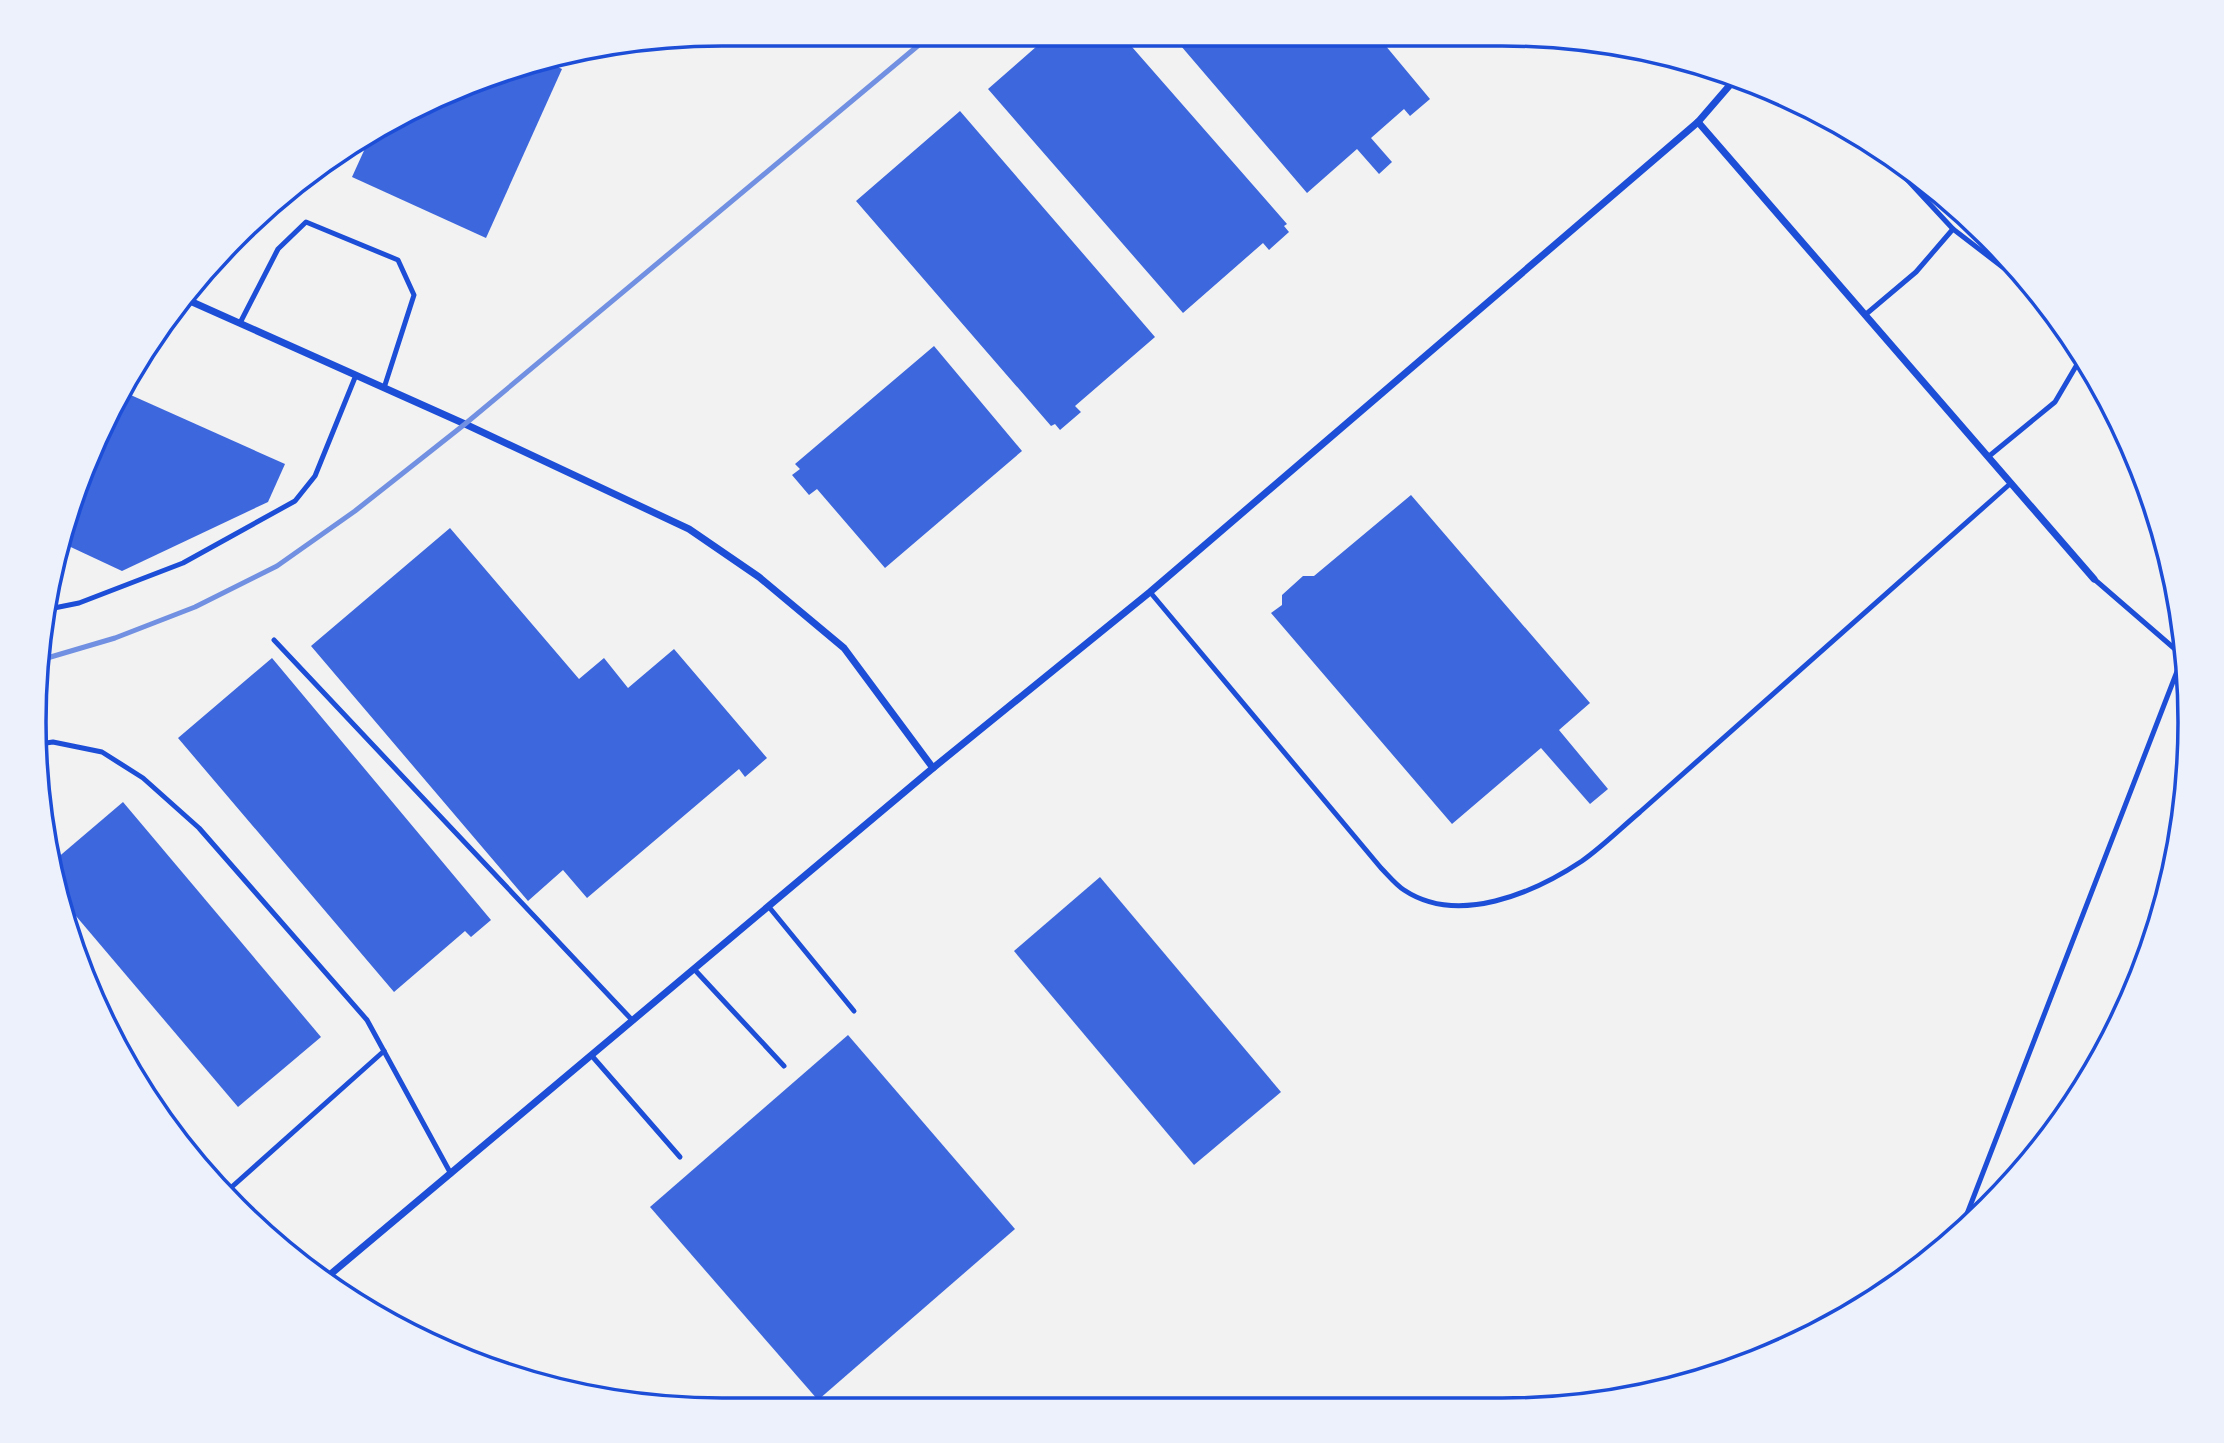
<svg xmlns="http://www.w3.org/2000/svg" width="2224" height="1443" viewBox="0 0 2224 1443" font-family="'Crimson Pro',serif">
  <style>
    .building { fill: #3d67dc }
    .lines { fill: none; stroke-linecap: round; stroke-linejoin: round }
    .service { stroke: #1d4ed8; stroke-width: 5 }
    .minor { stroke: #1d4ed8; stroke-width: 7 }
    .rail { stroke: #7290e2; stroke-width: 5 }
    .rim { fill: none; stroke: #1d4ed8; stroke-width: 3.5 }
  </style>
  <rect width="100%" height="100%" fill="#f2f2f2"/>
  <g class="building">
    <path d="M1045,39H1125L1287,224L1284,226L1289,232L1269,250L1263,243L1183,313L988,89Z"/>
    <path d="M1175,39H1380L1430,99L1410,116L1404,109L1371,138L1392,162L1379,174L1357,149L1307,193Z"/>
    <path d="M542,60L562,69L486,238L352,177L372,133L501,70Z"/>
    <path d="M960,111L1155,337L1075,406L1081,412L1060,430L1055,424L1051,426L856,201Z"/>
    <path d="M934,346L1022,451L885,568L817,489L809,495L792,475L800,469L795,464Z"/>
    <path d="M124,392L285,464L268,502L122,571L60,542L85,458Z"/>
    <path d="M1411,495L1590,703L1559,730L1608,789L1590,804L1541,748L1452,824L1271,613L1282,605V595L1303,576H1314Z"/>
    <path d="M450,528L579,679L604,658L628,688L674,649L767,758L745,777L739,769L587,898L563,870L528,901L311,646Z"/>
    <path d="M272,658L491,920L471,937L465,931L394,992L178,738Z"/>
    <path d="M123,802L321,1037L238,1107L59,896L49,865Z"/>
    <path d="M1100,877L1281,1092L1194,1165L1014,951Z"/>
    <path d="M848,1035L1015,1229L818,1400L650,1207Z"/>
  </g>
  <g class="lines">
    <g class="service">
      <path d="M1888,159L1953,229L2048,302"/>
      <path d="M1865,315L1916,272L1953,229"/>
      <path d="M240,323L278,249L306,222L398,260L414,295L384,388"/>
      <path d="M1988,457L2055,402L2082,356"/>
      <path d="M2094,579L2183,656L2186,655"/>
      <path d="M1150,592L1381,868C1388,875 1396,885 1404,890C1458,926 1534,893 1582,861C1602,847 1621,828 1640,812L2011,483"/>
      <path d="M44,610L79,603L183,563L295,501L315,476L356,375"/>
      <path d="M274,640L633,1021"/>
      <path d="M39,744L53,742L102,752L143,778L199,828L367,1020L451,1174"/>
      <path d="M769,907L854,1011"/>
      <path d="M694,969L784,1066"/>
      <path d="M592,1056L680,1157"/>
      <path d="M225,1193L384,1051"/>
      <path d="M1960,1232L2183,656"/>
    </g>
    <g class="minor">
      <path d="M1698,122L2094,579"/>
      <path d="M181,297L465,424L689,529L759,577L844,648L933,768"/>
      <path d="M326,1278L933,768L1150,592L1698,122L1736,78"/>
    </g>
    <path class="rail" d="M37,661L115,638L195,607L277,566L355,511L465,424L926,39"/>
  </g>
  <path d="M0 0H2224V1443H0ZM722 46H1502A676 676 0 0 1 2178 722V722A676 676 0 0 1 1502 1398H722A676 676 0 0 1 46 722V722A676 676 0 0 1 722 46Z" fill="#edf1fc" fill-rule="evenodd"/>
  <path class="rim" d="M722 46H1502A676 676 0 0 1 2178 722V722A676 676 0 0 1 1502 1398H722A676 676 0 0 1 46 722V722A676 676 0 0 1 722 46Z"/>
</svg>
